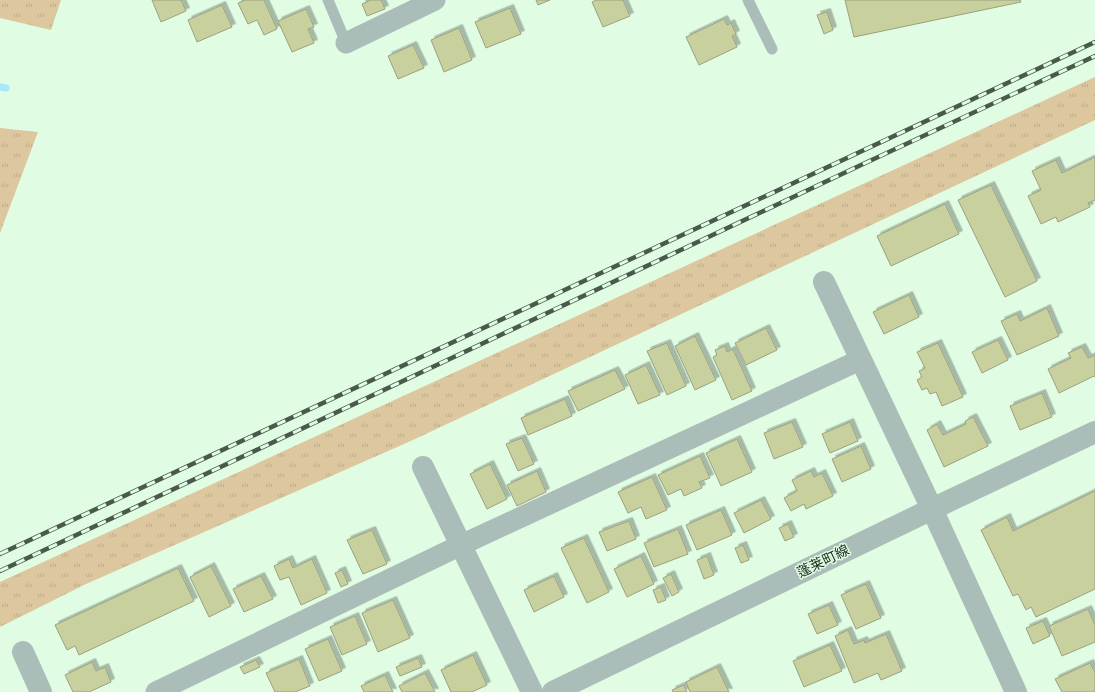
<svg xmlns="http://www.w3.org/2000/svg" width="1095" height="692" viewBox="0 0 1095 692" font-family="'Source Sans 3','Noto Sans JP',sans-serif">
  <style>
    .grass { fill: url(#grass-tufts) }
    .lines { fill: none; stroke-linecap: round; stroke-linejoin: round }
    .stream { stroke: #a7e9f9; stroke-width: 7 }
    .building { fill: #c8d19d; stroke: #9aa080; filter: url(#shadow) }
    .service { stroke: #abbdb9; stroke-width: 11 }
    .minor { stroke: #abbdb9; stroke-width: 21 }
    .tertiary { stroke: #abbdb9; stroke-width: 22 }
    .rail-casing { stroke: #4a594c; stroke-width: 4.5 }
    .rail { stroke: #e0fde4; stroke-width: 3; stroke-dasharray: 9; stroke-linecap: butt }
    .labels { text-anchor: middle; stroke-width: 3; stroke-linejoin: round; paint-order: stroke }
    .street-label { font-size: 14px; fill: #222d24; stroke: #e0fde4 }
  </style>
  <defs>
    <pattern id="grass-tufts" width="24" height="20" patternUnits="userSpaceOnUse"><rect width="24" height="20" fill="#ddc79f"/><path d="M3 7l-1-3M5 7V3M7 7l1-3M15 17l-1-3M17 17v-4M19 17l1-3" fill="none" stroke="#bdab89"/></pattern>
    <filter id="shadow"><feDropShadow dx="3.5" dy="-3.5" stdDeviation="0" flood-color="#0004"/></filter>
  </defs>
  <rect width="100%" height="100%" fill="#e0fde4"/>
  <g class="grass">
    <path d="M0,0H61L51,30L0,18Z"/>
    <path d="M1095,77V120L413,440L86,584L0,627V582Z"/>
    <path d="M0,128L38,132L0,233Z"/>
  </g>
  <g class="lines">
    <path class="stream" d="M0,87L6,88"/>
  </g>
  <g class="building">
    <path d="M152,0H181L186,11L161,22Z"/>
    <path d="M245,0H264L277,29L264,35L257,20L248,24L238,3Z"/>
    <path d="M371,0H381L385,9L367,16L362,4Z"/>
    <path d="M536,0H550L538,5Z"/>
    <path d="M596,0H623L630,16L603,27L592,2Z"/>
    <path d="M845,0H1020L1021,2L854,37Z"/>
    <path d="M222,5L232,27L197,42L188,20Z"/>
    <path d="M510,8L521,34L486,48L475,22Z"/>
    <path d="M306,9L314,27L308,29L314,43L292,52L278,21Z"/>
    <path d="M827,12L833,30L824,34L817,15Z"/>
    <path d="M724,19L727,25L731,23L736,34L732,36L737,47L699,65L686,37Z"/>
    <path d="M459,28L472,60L444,72L431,40Z"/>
    <path d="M413,45L424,68L398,79L388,56Z"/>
    <path d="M1095,157V200L1088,203L1090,207L1058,222L1056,217L1041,224L1028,196L1041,190L1032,171L1056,160L1062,173Z"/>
    <path d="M991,185L1037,281L1005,297L958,200Z"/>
    <path d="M945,204L959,234L891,266L877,236Z"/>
    <path d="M909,295L919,317L884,334L873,312Z"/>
    <path d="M1047,308L1059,336L1017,355L1001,321L1017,314L1020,321Z"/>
    <path d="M766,328L777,350L746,365L735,343Z"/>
    <path d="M695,336L716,380L695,390L675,346Z"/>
    <path d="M998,340L1008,360L982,373L972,352Z"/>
    <path d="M667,343L686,386L667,395L647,351Z"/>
    <path d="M938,343L963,397L942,406L936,392L930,394L927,388L922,390L917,380L922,377L919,371L925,368L917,352Z"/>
    <path d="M725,346L727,352L733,349L752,391L732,400L713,357L717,355L715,350Z"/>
    <path d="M1082,347L1088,358L1095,355V377L1094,376L1059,393L1048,369L1071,358L1068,353Z"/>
    <path d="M646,365L660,395L638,404L625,375Z"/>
    <path d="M615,370L625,389L578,411L568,391Z"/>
    <path d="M1042,393L1052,417L1020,430L1010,406Z"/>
    <path d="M565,399L572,416L528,435L521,418Z"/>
    <path d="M973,417L988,446L944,467L927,430L937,424L943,435L966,424L965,421Z"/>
    <path d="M792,422L803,447L774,459L764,433Z"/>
    <path d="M850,422L858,441L830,453L822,434Z"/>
    <path d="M522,438L534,464L518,471L506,444Z"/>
    <path d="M737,439L752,472L721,486L706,453Z"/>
    <path d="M861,446L871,469L842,482L832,459Z"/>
    <path d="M700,456L710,478L699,482L702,488L684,496L681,489L668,495L658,475Z"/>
    <path d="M490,464L507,499L487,509L470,474Z"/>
    <path d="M537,471L546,492L517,506L507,485Z"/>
    <path d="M811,471L814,477L822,473L833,496L806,509L804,504L791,511L784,498L797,491L792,480Z"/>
    <path d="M652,477L667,510L646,519L641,507L628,513L618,492Z"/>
    <path d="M1095,491V589L1036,617L1031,607L1026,610L1018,594L1013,596L981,530L1007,517L1013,531Z"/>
    <path d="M761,500L771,519L744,533L734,513Z"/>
    <path d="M721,510L732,535L697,550L686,525Z"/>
    <path d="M629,521L636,539L607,551L599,532Z"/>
    <path d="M788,524L794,537L785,541L779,528Z"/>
    <path d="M678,529L688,554L654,567L644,543Z"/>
    <path d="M372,530L387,564L363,574L347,540Z"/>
    <path d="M584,538L609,592L587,603L561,548Z"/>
    <path d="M743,545L749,560L741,563L735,548Z"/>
    <path d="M641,556L654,584L627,597L614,569Z"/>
    <path d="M707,556L714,575L704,579L697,560Z"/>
    <path d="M289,559L293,568L312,559L327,593L301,605L289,577L280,580L274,566Z"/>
    <path d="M211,566L231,606L209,617L190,577Z"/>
    <path d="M178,568L194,601L79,655L75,646L67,650L55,625Z"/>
    <path d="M342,570L348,584L341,587L335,573Z"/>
    <path d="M671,574L679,592L672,596L663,578Z"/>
    <path d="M261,576L273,599L244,612L233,589Z"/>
    <path d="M554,576L564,597L534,612L524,590Z"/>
    <path d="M866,584L881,618L856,629L841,595Z"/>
    <path d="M661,587L666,600L658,603L653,590Z"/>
    <path d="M393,600L410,638L378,652L362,613Z"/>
    <path d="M829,605L838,625L817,634L808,614Z"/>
    <path d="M1088,609L1095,625V642L1062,656L1049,626Z"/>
    <path d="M355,616L367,644L342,655L330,627Z"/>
    <path d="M1043,621L1050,636L1033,644L1026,628Z"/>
    <path d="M848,630L854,644L864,640L865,643L886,634L902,671L881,680L878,673L854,683L835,636Z"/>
    <path d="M328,639L342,671L319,681L305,649Z"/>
    <path d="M830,645L842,671L804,687L793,661Z"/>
    <path d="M473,655L487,685L472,692H451L441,670Z"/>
    <path d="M418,658L422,667L400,676L396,667Z"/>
    <path d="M299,659L310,686L295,692H275L266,673Z"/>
    <path d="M256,660L260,667L244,674L240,667Z"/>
    <path d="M92,662L96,671L105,667L111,682L89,692H73L65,675Z"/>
    <path d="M1090,663L1095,672V692H1062L1055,679Z"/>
    <path d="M717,667L729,692H690L686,682Z"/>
    <path d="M425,673L435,692H402L399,686Z"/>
    <path d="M385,675L393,692H364L361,686Z"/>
    <path d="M684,685L687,692H673L672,690Z"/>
  </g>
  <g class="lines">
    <g class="service">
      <path d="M328,0L346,43"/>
      <path d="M748,0L772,49"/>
    </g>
    <g class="minor">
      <path d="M346,43L435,0"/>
      <path d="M156,692L461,545L860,360"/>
    </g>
    <g class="tertiary">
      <path d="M824,282L932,509L1016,692"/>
      <path d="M423,467L532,692"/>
      <path d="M23,652L41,692"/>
      <path d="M553,692L932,509L1095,432"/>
    </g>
    <defs>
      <g id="rail">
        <path d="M0,554L1095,42"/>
        <path d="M0,571L861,165L1095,56"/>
      </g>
    </defs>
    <use href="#rail" class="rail-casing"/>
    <use href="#rail" class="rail"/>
  </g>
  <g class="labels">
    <g class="street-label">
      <text transform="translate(823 561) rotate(-26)" y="5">蓬莱町線</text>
    </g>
  </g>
</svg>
